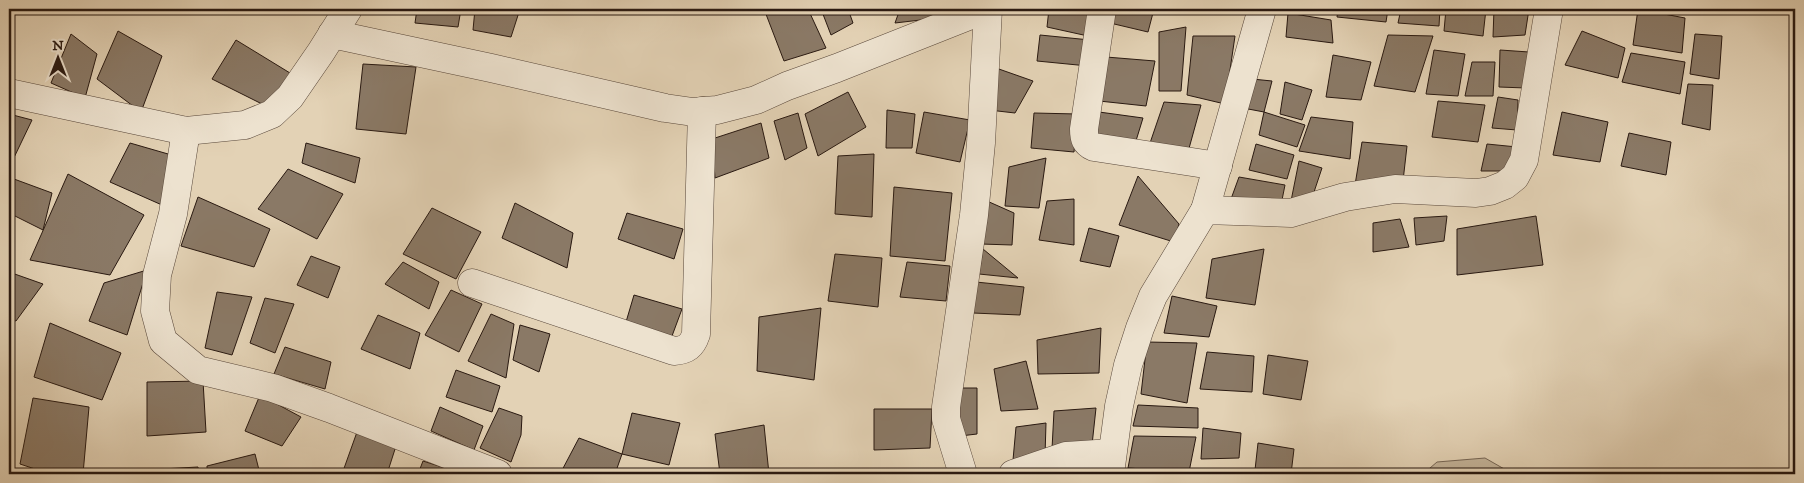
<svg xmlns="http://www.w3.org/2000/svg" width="1804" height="483" viewBox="0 0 1804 483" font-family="'IM FELL DW Pica',serif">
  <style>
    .green { fill: #c3b399; stroke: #766655 }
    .building { fill: #8a7966; stroke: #291911 }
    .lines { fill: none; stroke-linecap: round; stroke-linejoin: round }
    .minor-casing { stroke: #58473a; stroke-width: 29 }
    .minor { stroke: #ede2cf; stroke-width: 28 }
  </style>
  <rect width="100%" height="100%" fill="#e3d2b5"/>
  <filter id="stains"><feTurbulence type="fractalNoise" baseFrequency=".004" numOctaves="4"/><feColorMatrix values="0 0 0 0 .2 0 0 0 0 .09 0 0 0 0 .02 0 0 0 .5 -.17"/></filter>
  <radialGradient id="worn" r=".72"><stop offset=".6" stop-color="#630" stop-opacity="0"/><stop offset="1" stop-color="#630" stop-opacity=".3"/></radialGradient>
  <path class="green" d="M1485,458L1513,474H1423L1437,462Z"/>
  <g class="building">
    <path d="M417,9H461L458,27L415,23Z"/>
    <path d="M475,9H520L511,37L473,30Z"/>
    <path d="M764,9H808L826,48L784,61Z"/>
    <path d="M821,9H848L853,23L831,35Z"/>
    <path d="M900,9H946V17L895,23Z"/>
    <path d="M1049,9H1090L1088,36L1047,27Z"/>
    <path d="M1114,9H1154L1148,32L1110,23Z"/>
    <path d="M1338,9H1388L1386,22L1337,17Z"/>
    <path d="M1401,9H1440L1439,26L1398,23Z"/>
    <path d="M1446,9H1486L1483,36L1444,31Z"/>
    <path d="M1494,9H1529L1525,35L1493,37Z"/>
    <path d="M1638,9L1685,18L1682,53L1633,45Z"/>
    <path d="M1288,13L1331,20L1333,43L1286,37Z"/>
    <path d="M1186,27L1181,91H1159V32Z"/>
    <path d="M118,31L162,56L141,112L97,79Z"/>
    <path d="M1582,31L1625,48L1618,78L1565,65Z"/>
    <path d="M71,34L97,54L85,98L51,83Z"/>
    <path d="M1695,34L1722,36L1719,79L1690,74Z"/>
    <path d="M1040,35L1090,40L1088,66L1037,61Z"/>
    <path d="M1388,35L1433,36L1415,92L1374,86Z"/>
    <path d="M1193,36H1235L1225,104L1187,95Z"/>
    <path d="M236,40L290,73L268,107L212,79Z"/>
    <path d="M1434,50L1465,54L1458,96L1426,94Z"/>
    <path d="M1500,50L1529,52L1526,88L1499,87Z"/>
    <path d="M1631,53L1685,62L1680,94L1622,82Z"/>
    <path d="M1333,55L1371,62L1361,100L1326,97Z"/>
    <path d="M1106,57L1155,61L1146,106L1099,101Z"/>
    <path d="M1472,62H1495L1493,96H1465Z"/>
    <path d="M363,64L416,67L406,134L356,129Z"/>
    <path d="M996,68L1033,81L1015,113L989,110Z"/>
    <path d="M1252,79L1272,81L1264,112L1243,108Z"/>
    <path d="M1285,82L1312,90L1302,120L1280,114Z"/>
    <path d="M1688,84L1713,85L1710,130L1682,124Z"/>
    <path d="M848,92L866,127L818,156L805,114Z"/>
    <path d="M1498,97L1518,100L1517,130L1492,128Z"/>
    <path d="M1438,101L1485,105L1478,142L1432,137Z"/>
    <path d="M1164,102L1201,105L1188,152L1149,146Z"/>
    <path d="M887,110L915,114L912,148H886Z"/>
    <path d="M924,112L970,120L960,162L916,153Z"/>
    <path d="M1099,112L1143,118L1135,144L1094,137Z"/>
    <path d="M1264,112L1305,125L1297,147L1259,135Z"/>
    <path d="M1562,112L1608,122L1600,162L1553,155Z"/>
    <path d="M798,113L807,148L785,160L774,121Z"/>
    <path d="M1034,113L1077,114L1074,152L1031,148Z"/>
    <path d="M9,114L32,120L9,168Z"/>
    <path d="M1311,117L1353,122L1350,159L1299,151Z"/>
    <path d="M761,123L769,158L715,178L712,139Z"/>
    <path d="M1629,133L1671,142L1666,175L1621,166Z"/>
    <path d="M1362,142L1407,146L1403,181L1355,185Z"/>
    <path d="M130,143L175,156L162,205L110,182Z"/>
    <path d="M306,143L360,158L355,183L302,163Z"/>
    <path d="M1256,144L1294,155L1287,179L1249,170Z"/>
    <path d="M1487,144L1517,147L1512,171H1481Z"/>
    <path d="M874,154L872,217L835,214L838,156Z"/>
    <path d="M1046,158L1039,208L1005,206L1009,167Z"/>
    <path d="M1299,161L1322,168L1312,198L1290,206Z"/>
    <path d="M288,169L343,194L317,239L258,209Z"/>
    <path d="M68,174L144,215L110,275L30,260Z"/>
    <path d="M1138,176L1179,224L1174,242L1119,225Z"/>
    <path d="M1239,177L1285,185L1281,205L1231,199Z"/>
    <path d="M14,179L52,193L43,230L9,213V190Z"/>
    <path d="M894,187L952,193L945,261L890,256Z"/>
    <path d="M198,197L270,229L254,267L181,246Z"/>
    <path d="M1074,199V245L1039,240L1047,201Z"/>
    <path d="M987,201L1014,213L1012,245L981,244Z"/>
    <path d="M515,203L573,233L567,268L502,238Z"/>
    <path d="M432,208L481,232L456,279L403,254Z"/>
    <path d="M627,213L683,229L674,259L618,239Z"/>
    <path d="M1447,216L1444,241L1416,245L1414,218Z"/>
    <path d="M1536,216L1543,265L1457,275V229Z"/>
    <path d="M1400,219L1409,247L1373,252V223Z"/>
    <path d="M1089,228L1119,236L1110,267L1080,261Z"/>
    <path d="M983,249L1018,278L979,274Z"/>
    <path d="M1264,249L1255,305L1206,298L1212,259Z"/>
    <path d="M835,254L882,258L878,307L828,301Z"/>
    <path d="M311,256L340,267L328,298L297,285Z"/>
    <path d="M403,262L439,282L429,309L385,284Z"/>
    <path d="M907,262L950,266L946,301L900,297Z"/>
    <path d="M147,270L127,335L89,321L104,283Z"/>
    <path d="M9,272L43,284L16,321L9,319Z"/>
    <path d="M976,282L1024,287L1020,315L973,313Z"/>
    <path d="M451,290L482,304L459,352L425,335Z"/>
    <path d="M217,292L252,297L232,355L205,348Z"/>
    <path d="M634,295L682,309L672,336L626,322Z"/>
    <path d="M1172,296L1217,306L1209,337L1164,333Z"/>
    <path d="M265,298L294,304L275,353L250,343Z"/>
    <path d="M821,308L814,380L757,371L759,317Z"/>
    <path d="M491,314L514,324L506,378L468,361Z"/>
    <path d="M378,315L420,333L410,369L361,349Z"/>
    <path d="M50,323L121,353L102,400L34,377Z"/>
    <path d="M520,325L550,334L539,372L513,360Z"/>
    <path d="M1101,328L1099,373L1038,374L1037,340Z"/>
    <path d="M1147,342L1197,343L1187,403L1141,394Z"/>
    <path d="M285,347L331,362L325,389L274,374Z"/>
    <path d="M1207,352L1254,356L1252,392L1200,389Z"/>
    <path d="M1268,355L1308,361L1301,400L1263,394Z"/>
    <path d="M1026,361L1038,409L1001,411L994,369Z"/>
    <path d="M456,370L500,386L492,412L446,397Z"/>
    <path d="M203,381L206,432L147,436V382Z"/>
    <path d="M956,388H977V434L960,436Z"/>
    <path d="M260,395L301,417L282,446L245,431Z"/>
    <path d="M33,398L89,407L83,474H50L20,464Z"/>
    <path d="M1138,405L1198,408V428L1133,426Z"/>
    <path d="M440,407L483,426L474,450L431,431Z"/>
    <path d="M499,408L522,416L521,435L511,462L480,448Z"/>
    <path d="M1096,408L1092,445L1052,449L1054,411Z"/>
    <path d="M874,409H932L930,448L874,450Z"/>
    <path d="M632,413L680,423L669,465L622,454Z"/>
    <path d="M1046,423L1045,456L1013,460L1016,427Z"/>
    <path d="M764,425L769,474H720L715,434Z"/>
    <path d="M1203,428L1241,433L1239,458L1201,459Z"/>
    <path d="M357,432L396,446L387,474H342Z"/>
    <path d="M1134,436L1196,437L1189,472L1128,468Z"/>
    <path d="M579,438L622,454L615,474H560Z"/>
    <path d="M1258,443L1294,449L1291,474L1255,470Z"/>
    <path d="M255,454L260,474H207V466Z"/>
    <path d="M423,461L464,474H418Z"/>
    <path d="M1086,466V474H1062Z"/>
    <path d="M198,467L199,474H161L162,469Z"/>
  </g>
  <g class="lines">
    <defs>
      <g id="minor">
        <path d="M1102,9L1084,129C1084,138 1085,143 1094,147L1218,166"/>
        <path d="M332,34L491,68L665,108L693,112L717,110L756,100L787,86L837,68L986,9"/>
        <path d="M9,93L186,131L245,125L272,114L290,97L321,52L348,9"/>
        <path d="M186,131L173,214L157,275L155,311L163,341L198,370L273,388L329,408L498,474"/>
        <path d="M1205,210L1262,9"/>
        <path d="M472,283L674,351C687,350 692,346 696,334L702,111"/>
        <path d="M963,474L946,419V407L974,215L981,143L988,9"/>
        <path d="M1013,474L1066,456L1112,453"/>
        <path d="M1110,474L1119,406L1128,365L1140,328L1153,296L1205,210L1291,213L1345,197L1395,189L1476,193L1490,191L1505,185L1515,177L1524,160L1549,9"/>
      </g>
    </defs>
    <use href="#minor" class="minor-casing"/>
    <use href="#minor" class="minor"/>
  </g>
  <rect width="1804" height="483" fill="none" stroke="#e3d2b5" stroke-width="30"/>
  <rect x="10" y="10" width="1784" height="463" fill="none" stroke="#291911" stroke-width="2.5"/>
  <rect x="15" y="15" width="1774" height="453" fill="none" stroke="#291911"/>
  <g transform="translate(58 58)" stroke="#ede2cf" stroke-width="4" paint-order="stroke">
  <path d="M0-4L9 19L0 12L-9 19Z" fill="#291911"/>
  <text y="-8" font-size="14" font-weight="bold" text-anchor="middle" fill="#291911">N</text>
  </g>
  <rect width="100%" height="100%" filter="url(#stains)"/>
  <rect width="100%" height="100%" fill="url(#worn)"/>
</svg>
